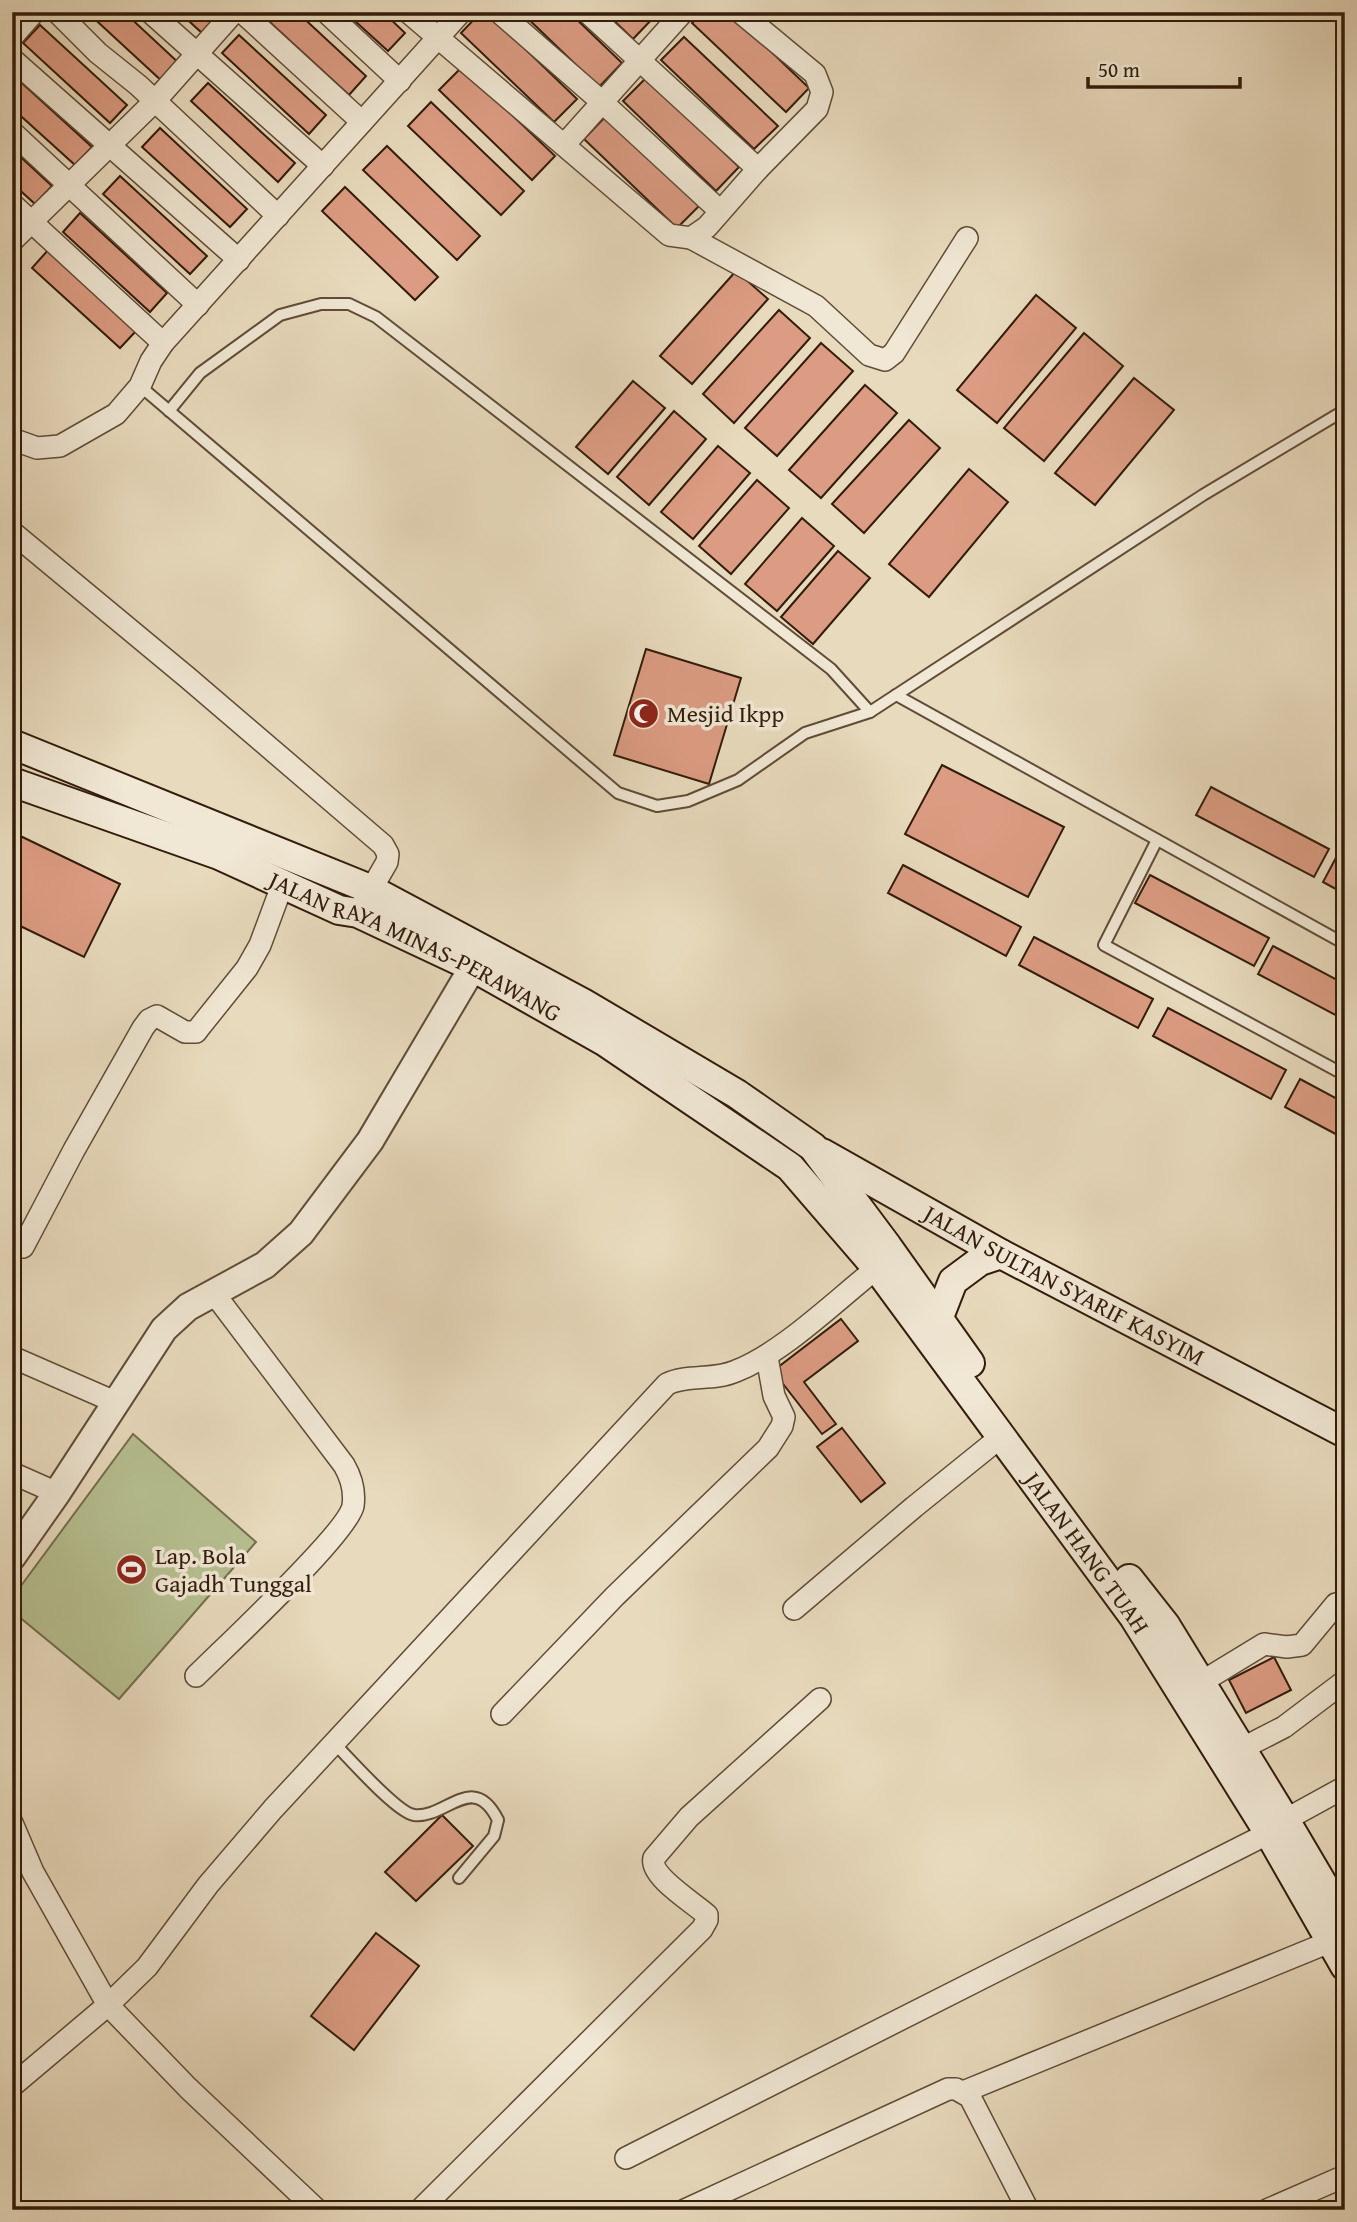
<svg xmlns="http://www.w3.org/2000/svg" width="1357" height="2222" viewBox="0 0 1357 2222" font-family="'Gentium Book Plus',serif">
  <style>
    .green { fill: #b6bf90; stroke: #746e4d; stroke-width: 2 }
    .building { fill: #dc9c83; stroke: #321c0a; stroke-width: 2 }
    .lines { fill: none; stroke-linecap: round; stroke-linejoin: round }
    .service-casing { stroke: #604c37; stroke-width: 14 }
    .minor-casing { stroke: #604c37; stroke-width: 24 }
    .tertiary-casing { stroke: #604c37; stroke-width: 30 }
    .secondary-casing { stroke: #321c0a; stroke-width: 32 }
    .service { stroke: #f0e7d4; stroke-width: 10 }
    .minor { stroke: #f0e7d4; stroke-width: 21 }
    .tertiary { stroke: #f0e7d4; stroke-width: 26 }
    .secondary { stroke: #f0e7d4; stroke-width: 28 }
    .labels { text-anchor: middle; stroke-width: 7; stroke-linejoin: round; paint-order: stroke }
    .poi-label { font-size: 24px; fill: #321c0a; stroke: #f0e7d4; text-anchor: start }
    .street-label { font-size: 24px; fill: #321c0a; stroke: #f0e7d4 }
  </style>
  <rect width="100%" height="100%" fill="#e8dabd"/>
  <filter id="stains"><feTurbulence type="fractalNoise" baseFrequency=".00286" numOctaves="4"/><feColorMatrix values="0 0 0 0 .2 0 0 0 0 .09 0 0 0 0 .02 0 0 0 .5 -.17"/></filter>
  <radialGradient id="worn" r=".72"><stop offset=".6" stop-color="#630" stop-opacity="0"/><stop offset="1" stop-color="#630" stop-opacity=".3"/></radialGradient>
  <path class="green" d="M133,1434L256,1542L119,1699L12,1611V1598Z"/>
  <g class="building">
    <path d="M87,12H124L181,65L164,83Z"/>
    <path d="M179,12H217L219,14L202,33Z"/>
    <path d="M264,12H297L366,76L349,95L262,15Z"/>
    <path d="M345,12H383L405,33L388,51Z"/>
    <path d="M481,12H487L577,99L554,122L461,33Z"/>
    <path d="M521,12H569L622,63L599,87Z"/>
    <path d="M605,12H653L656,15L633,39Z"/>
    <path d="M703,12H730L809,88L786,112L692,23Z"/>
    <path d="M40,25L127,105L110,123L23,43Z"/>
    <path d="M239,35L326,115L309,134L222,53Z"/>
    <path d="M684,37L778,126L754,149L661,60Z"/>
    <path d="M462,67L555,156L532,180L439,90Z"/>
    <path d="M12,74L92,147L75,165L12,108Z"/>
    <path d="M646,78L739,167L716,191L623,101Z"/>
    <path d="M208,83L295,163L278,182L191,101Z"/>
    <path d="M431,102L524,191L501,215L408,126Z"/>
    <path d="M607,115L700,205L677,228L584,139Z"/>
    <path d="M160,128L247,209L230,227L142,147Z"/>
    <path d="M387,146L480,236L457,260L363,170Z"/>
    <path d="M12,149L52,186L35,204L12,183Z"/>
    <path d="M120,176L207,256L190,274L103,194Z"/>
    <path d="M345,187L438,277L415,300L322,211Z"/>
    <path d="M80,213L167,293L150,312L63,232Z"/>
    <path d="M49,249L137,330L120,348L32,268Z"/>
    <path d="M736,271L768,299L692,384L660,356Z"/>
    <path d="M1036,295L1076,328L997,423L957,390Z"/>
    <path d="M779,310L810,338L734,423L703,394Z"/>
    <path d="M1084,333L1123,366L1044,461L1004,428Z"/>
    <path d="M821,343L853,371L777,456L745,428Z"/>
    <path d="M1134,378L1174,410L1095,505L1055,473Z"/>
    <path d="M633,381L665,408L608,474L576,447Z"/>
    <path d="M865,385L897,413L821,498L789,470Z"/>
    <path d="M674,411L706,439L649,505L617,477Z"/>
    <path d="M909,420L940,448L864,533L832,504Z"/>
    <path d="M718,446L750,473L693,539L661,512Z"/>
    <path d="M969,469L1008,502L929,597L889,564Z"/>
    <path d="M757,480L789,508L731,574L699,546Z"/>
    <path d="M802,518L834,546L777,611L745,584Z"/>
    <path d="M838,551L870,578L813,644L781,617Z"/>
    <path d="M646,649L741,678L709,784L614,755Z"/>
    <path d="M942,765L1064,827L1028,897L905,834Z"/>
    <path d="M1211,787L1329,849L1314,877L1196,815Z"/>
    <path d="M12,832L120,884L84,957L12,922Z"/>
    <path d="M1338,854L1345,858V894L1323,882Z"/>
    <path d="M903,865L1021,927L1006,956L888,893Z"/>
    <path d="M1150,875L1269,938L1254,966L1135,903Z"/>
    <path d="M1034,937L1153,999L1138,1028L1019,965Z"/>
    <path d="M1273,946L1345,984V1020L1258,974Z"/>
    <path d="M1168,1008L1286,1070L1271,1099L1153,1036Z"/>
    <path d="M1300,1079L1345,1103V1139L1285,1107Z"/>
    <path d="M841,1319L858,1341L804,1382L836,1424L822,1434L773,1371Z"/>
    <path d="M842,1428L885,1483L861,1502L817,1447Z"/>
    <path d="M1274,1657L1291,1690L1246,1713L1229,1680Z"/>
    <path d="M442,1815L473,1846L416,1901L385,1872Z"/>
    <path d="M376,1933L419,1966L354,2050L311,2016Z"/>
  </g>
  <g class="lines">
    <defs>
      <g id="service">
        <path d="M140,386L618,793L657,806L688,801L738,780L805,733L870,712L1203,495L1345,410"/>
        <path d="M169,411L200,373L280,315L321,304H349L376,317L831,669L870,712"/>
        <path d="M896,695L1345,944"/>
        <path d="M1157,840L1104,945L1345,1075"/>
        <path d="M334,1743C349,1758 397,1813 414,1815C446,1819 473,1770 498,1820L494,1836L459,1878"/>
      </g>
      <g id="minor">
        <path d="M57,12L98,53L138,85L278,216"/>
        <path d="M150,12L323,166"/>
        <path d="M242,12L362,122"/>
        <path d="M326,12L400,81"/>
        <path d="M408,12L669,235L691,238L707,227L758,169L817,109L822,92L815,74L740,12"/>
        <path d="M499,12L602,102L720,211"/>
        <path d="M587,12L758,169"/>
        <path d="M12,37L34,12"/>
        <path d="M12,59L239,260"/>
        <path d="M12,132L198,305"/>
        <path d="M564,145L683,12"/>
        <path d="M12,204L163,343"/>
        <path d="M691,238L816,306L869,355L885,360L894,353L967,238"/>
        <path d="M12,241L155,101L234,12"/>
        <path d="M12,439L37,448L60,446L116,414L140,386L151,361L163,343L461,12"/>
        <path d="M12,532L188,678L383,845L388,854L387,862L364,902"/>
        <path d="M23,1247L74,1150L143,1028L149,1020L157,1016L185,1032H196L199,1028L247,968L260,945L283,883"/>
        <path d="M12,1357L115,1402"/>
        <path d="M12,1473L57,1493"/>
        <path d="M794,1609L914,1507L1002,1436"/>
        <path d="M196,1676C223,1649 347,1534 353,1506C355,1492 351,1477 344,1465L213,1292"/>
        <path d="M1200,1683L1264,1644L1287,1647L1302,1645L1336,1604"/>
        <path d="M502,1714L615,1596L768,1448L782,1426L784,1417L774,1396L767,1357"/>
        <path d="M1241,1749L1284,1727L1345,1681"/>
        <path d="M1285,1820L1345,1787"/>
        <path d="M12,1823L33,1872L108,2005L188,2088L317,2210"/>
        <path d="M12,2086L108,2005L147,1967L208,1885L273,1809L667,1384C687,1374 714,1381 736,1371C784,1352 835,1301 877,1268"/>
        <path d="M963,2092L1332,1941"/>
        <path d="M626,2158L1269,1833"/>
        <path d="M420,2210L702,1929L707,1920V1915C694,1903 649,1876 654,1858L689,1817L820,1699"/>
        <path d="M685,2210L948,2089H956L970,2097L1028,2210"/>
        <path d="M1267,2210L1345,2176"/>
      </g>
      <path id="tertiary" d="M12,1557L57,1493L164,1329L188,1307L265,1265L301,1233L370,1141L473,967"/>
      <g id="secondary">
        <path d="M12,744L370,889L583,1003L737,1094L813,1147L887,1246L970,1363"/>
        <path id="s1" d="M12,782L219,855L339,910L358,913L473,967L604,1041L790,1167L877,1268L1134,1617L1269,1833L1345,1966"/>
        <path id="s2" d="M822,1153L1001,1254L1345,1433"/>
        <path d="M939,1317L953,1281L980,1261L1001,1254"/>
        <path d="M1129,1579L1166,1626L1285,1820L1345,1922"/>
      </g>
    </defs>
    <use href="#service" class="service-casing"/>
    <use href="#minor" class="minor-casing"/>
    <use href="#tertiary" class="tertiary-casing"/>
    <use href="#secondary" class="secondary-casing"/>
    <use href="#service" class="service"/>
    <use href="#minor" class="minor"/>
    <use href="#tertiary" class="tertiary"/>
    <use href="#secondary" class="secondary"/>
  </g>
  <defs>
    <symbol id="mosque-disc" viewBox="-11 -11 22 22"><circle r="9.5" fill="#8f2418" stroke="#f0e7d4"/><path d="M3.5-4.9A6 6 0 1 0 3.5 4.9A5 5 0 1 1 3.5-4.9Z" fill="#fff"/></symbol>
    <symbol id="stadium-disc" viewBox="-11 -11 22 22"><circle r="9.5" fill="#8f2418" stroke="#f0e7d4"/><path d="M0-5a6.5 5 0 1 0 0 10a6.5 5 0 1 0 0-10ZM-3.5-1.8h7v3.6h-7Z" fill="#fff"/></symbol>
  </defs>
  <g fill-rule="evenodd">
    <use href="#mosque-disc" x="626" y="696" width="35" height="35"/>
    <use href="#stadium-disc" x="114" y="1552" width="35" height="35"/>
  </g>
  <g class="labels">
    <g class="poi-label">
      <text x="667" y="722">Mesjid Ikpp</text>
      <text x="155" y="1564">Lap. Bola<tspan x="155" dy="28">Gajadh Tunggal</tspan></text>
    </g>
    <g class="street-label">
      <text dy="8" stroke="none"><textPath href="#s1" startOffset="436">JALAN RAYA MINAS-PERAWANG</textPath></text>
      <text dy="8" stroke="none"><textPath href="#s2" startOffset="276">JALAN SULTAN SYARIF KASYIM</textPath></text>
      <text dy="8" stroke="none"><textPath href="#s1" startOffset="1360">JALAN HANG TUAH</textPath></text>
    </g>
  </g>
  <rect width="1357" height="2222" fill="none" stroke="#e8dabd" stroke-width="42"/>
  <rect x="14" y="14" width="1329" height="2194" fill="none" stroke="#321c0a" stroke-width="3.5"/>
  <rect x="21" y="21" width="1315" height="2180" fill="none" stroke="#321c0a" stroke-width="2"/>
  <path d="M1088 77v10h152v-10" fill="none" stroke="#321c0a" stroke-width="3.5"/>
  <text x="1098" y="77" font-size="21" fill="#321c0a" stroke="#f0e7d4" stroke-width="5" paint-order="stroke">50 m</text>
  <rect width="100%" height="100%" filter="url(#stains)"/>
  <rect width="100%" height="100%" fill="url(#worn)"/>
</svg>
